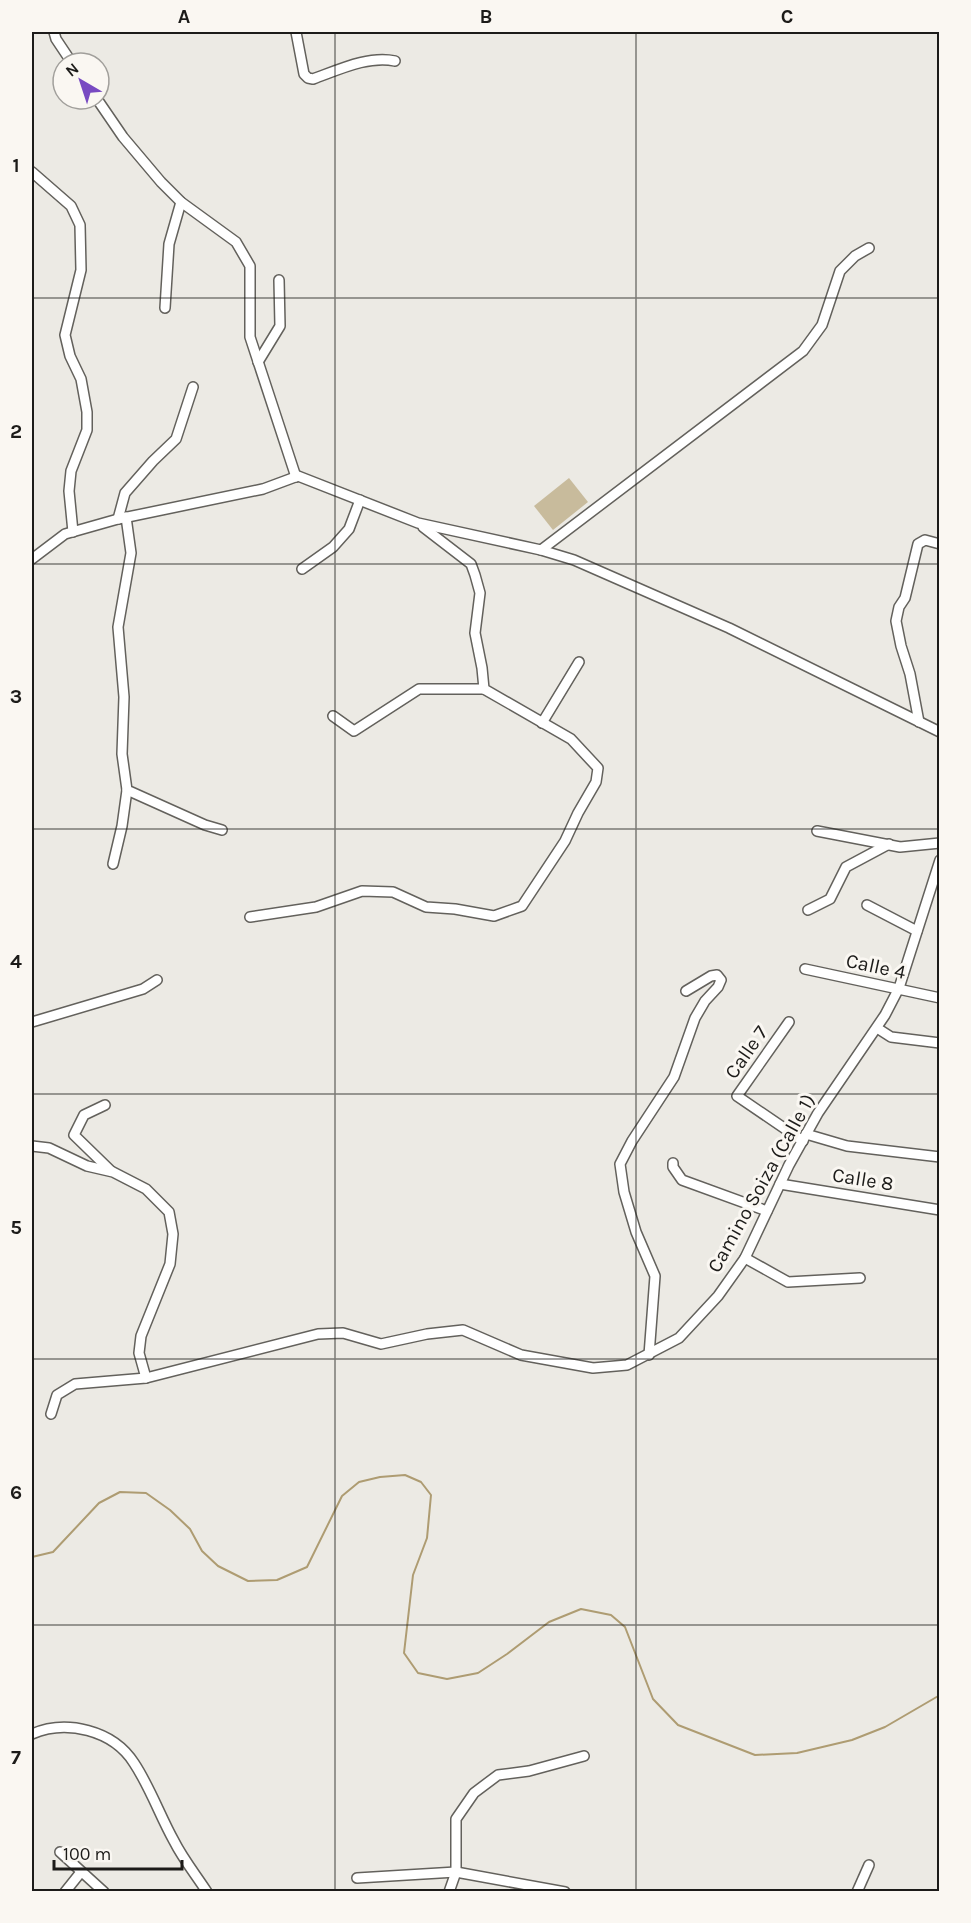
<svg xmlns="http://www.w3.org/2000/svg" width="971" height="1923" viewBox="0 0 971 1923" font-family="Karla,sans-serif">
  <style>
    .green { fill: #c8bb9c }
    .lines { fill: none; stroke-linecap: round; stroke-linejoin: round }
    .stream { stroke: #ae9c72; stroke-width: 2 }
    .minor-casing { stroke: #63615c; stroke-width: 12 }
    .minor { stroke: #fff; stroke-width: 9 }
    .grid { fill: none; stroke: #1c1b19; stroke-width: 1.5; stroke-opacity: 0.55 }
    .labels { text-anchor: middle; stroke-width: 6; stroke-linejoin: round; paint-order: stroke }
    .street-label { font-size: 20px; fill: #1c1b19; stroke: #faf7f2 }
    .neatline { fill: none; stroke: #1c1b19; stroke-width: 2 }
    .grid-label { font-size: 20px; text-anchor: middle; font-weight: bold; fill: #1c1b19 }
  </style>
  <rect width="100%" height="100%" fill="#eceae4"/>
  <path class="green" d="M569,478L588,502L553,530L534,506Z"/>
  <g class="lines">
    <path class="stream" d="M32,1557L53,1552L99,1503L120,1492L146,1493L170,1510L190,1529L202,1551L218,1566L248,1581L277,1580L307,1567L342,1496L359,1482L380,1477L405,1475L421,1482L431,1495L427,1538L413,1575L404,1653L418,1673L447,1679L478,1673L507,1654L549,1622L581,1609L611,1615L625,1627L653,1699L678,1725L755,1755L797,1753L852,1740L885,1727L940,1695"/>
    <defs>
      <g id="minor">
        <path d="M54,32L56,39L72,63"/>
        <path d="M296,32L304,74L308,78L313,79C338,70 369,55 395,61"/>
        <path d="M97,99L123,137L161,182L181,202L236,242L250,266V337L296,477"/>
        <path d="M32,172L71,206L80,225L81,270L65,335L70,356L81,379L87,412V430L71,471L69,491L73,532"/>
        <path d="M165,308L169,244L181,202"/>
        <path d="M258,362L280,326L279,280"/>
        <path d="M126,517L131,553L118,627L124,697L122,754L127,790L205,825L222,830"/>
        <path d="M118,519L125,493L153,461L176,439L193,387"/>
        <path d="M541,550L803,351L822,325L840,271L855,256L869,248"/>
        <path d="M32,559L65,534L118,519L263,489L298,476L418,523L541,550L574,560L729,628L940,732"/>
        <path d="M302,569L333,547L349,529L360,500"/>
        <path d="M333,716L354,731L419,689H484"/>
        <path d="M919,722L910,674L901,646L896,621L899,607L905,598L918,544L925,540L940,544"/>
        <path d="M542,723L579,662"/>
        <path d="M817,831L900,847L940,843"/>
        <path d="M113,864L122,826L127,790"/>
        <path d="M867,905L917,931"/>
        <path d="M808,910L830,899L846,867L889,844"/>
        <path d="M250,917L316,907L362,891L393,892L426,907L455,909L494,916L522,906L565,841L578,813L596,782L598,768L571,739L484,689L482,668L475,633L480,593L475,575L471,564L423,527"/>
        <path d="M805,969L940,998"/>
        <path d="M32,1022L143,989L157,980"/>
        <path d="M789,1022L737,1096L803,1141"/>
        <path d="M877,1028L891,1037L940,1043"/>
        <path d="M105,1105L84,1115L74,1135L111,1171"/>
        <path d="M806,1134L847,1146L940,1157"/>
        <path d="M32,1146L49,1148L87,1166L113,1172L146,1189L169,1212L173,1234L170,1264L141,1336L139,1353L146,1378"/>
        <path d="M673,1163V1167L682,1180L767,1211"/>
        <path d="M780,1184L940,1210"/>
        <path d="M745,1258L788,1282L860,1278"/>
        <path d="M649,1355L655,1276L636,1232L624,1192L620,1164L632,1141L674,1077L695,1018L705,1001L718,987L721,980L717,975L711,976L686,991"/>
        <path d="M51,1414L57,1395L75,1384L146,1378L318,1334L343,1333L381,1344L427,1334L463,1330L521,1355L593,1368L627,1365L679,1338L718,1296L745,1258L789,1165L818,1113L885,1015L899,988L940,860"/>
        <path d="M32,1734C66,1719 113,1730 134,1763C150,1787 160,1816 174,1841C183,1859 196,1875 207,1892"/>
        <path d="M60,1852L104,1892"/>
        <path d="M357,1878L456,1872L565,1892"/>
        <path d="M65,1892L81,1872"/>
        <path d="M449,1892L456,1872V1819L474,1793L498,1775L529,1771L584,1756"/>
        <path d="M857,1892L869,1865"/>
      </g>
    </defs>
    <use href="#minor" class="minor-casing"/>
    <use href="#minor" class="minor"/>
  </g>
  <path class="grid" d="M335,32V1892M636,32V1892M32,298H940M32,564H940M32,829H940M32,1094H940M32,1359H940M32,1625H940"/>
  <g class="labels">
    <g class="street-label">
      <text transform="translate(876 966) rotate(12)" y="7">Calle 4</text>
      <text transform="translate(746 1052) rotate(-55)" y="7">Calle 7</text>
      <text transform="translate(863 1179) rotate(9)" y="7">Calle 8</text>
      <text transform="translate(761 1183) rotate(-61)" y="7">Camino Soiza (Calle 1)</text>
    </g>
  </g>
  <rect width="971" height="1923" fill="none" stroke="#faf7f2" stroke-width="66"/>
  <g transform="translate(81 81) rotate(321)"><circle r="28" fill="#faf7f2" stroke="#a19f9b" stroke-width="1.5"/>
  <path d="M0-4.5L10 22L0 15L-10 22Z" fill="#784ac2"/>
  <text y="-9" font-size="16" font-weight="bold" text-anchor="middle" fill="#1c1b19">N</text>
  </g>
  <path d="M54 1860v9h128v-9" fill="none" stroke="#1c1b19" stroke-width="3"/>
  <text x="63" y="1860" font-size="18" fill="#1c1b19" stroke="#faf7f2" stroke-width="4.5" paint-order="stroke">100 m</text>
  <rect x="33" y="33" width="905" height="1857" class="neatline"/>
  <g class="grid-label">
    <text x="184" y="23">A</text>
    <text x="486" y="23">B</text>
    <text x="787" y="23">C</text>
    <text x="16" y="172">1</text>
    <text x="16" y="438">2</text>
    <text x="16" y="703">3</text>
    <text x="16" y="968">4</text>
    <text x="16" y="1234">5</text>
    <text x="16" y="1499">6</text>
    <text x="16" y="1764">7</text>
  </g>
</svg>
